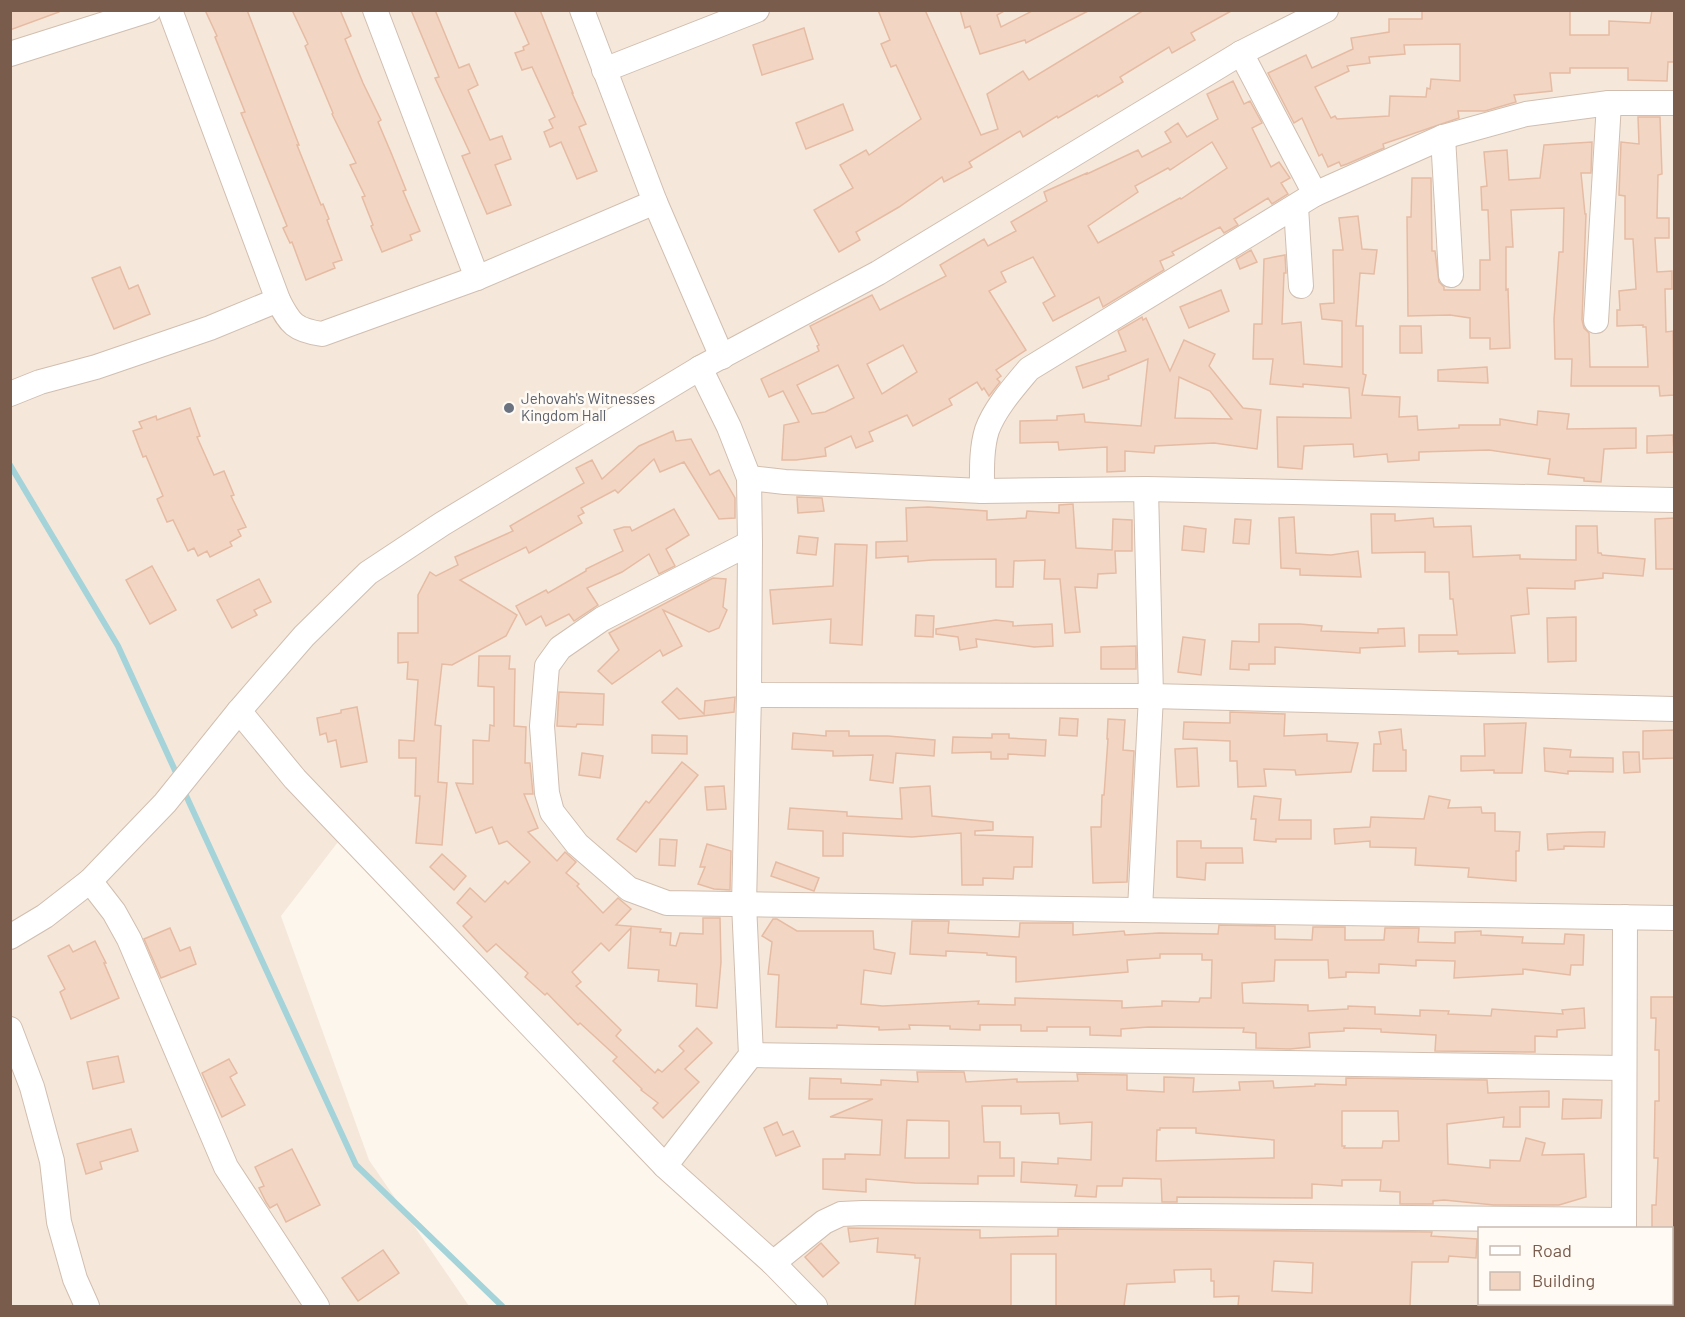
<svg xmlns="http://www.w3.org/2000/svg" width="1685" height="1317" viewBox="0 0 1685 1317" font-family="Barlow,sans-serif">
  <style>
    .residential { fill: #f5e8da; fill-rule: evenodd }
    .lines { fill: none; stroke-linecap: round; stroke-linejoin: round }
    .stream { stroke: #a5d3da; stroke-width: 6 }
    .building { fill: #f3d5c3; stroke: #e6bba3; stroke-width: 1.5; fill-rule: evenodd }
    .minor-casing { stroke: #d1beb0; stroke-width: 26 }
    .minor { stroke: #fff; stroke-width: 24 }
    .worship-dot { fill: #6b7280; stroke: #fffaf3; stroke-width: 2 }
    .labels { text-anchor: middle; stroke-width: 5; stroke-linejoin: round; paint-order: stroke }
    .worship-label { font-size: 15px; fill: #5b616d; stroke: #fffaf3; text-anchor: start }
  </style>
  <rect width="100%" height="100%" fill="#fdf6ec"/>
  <path class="residential" d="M10,11H1674V1306H813L348,829L281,916L369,1160L469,1306H11ZM1480,1228H1672V1304H1480Z"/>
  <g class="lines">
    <g class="stream">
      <path d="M10,465L118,646L178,777"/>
      <path d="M183,789L356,1165L502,1306"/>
    </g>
  </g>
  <g class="building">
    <path d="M10,10H59V12L10,30Z"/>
    <path d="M205,10H247L299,145H297L321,205L323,204L329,219L327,220L342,260L333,263L335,268L306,280L292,242L290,243L283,228L287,226L241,113L245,112L215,37L217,36Z"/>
    <path d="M292,10H340L351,36L345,39L363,83L381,120L378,122L392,155L406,190L403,191L420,231L410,235L412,240L382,252L371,226L373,225L362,197L365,196L350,165L356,163L332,114L333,113L305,46L308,44Z"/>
    <path d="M411,10H435L459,68L469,64L478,85L468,90L490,140L502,136L511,159L495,165L511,205L487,214L462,156L470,153L435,78L439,77Z"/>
    <path d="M514,10H540L573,93H572L586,124L579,127L597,171L577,179L561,142L550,147L544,132L553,128L549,120L555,117L532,67L522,70L515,53L524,50L523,47L529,44Z"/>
    <path d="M878,10H925L981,135L998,129L987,94L1023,71L1029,80L1144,10H1233L1191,33L1195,40L1172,53L1169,47L1120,77L1123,82L1098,97L1097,95L1058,118L1057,116L1023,137L1020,131L969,162L972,167L944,182L942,177L899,207L856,232L860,240L839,252L814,210L853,188L840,165L866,150L869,155L921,119L896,65L891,67L881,44L890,40Z"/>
    <path d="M960,10H1006L997,15L1001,27L1034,10H1090L1026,43L1025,40L980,54L970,26L965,28Z"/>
    <path d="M1422,10H1570V35H1609V21L1650,23L1652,10H1674V62H1668L1667,81L1628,80V68H1570V73H1550L1552,91L1514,95L1516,102L1485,111H1458L1459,118L1383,144L1384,148L1347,164L1341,166L1339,162L1328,167L1322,154L1319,156L1302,118L1294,123L1268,73L1306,55L1312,68L1353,49L1351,38L1389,32V19H1422ZM1460,44V81L1431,79L1430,89L1427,88L1426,97L1390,96L1389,116L1337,119L1335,116L1331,118L1315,87L1349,71L1347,66L1370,63L1369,57L1405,54L1404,45Z"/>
    <path d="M804,28L813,59L762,75L753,45Z"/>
    <path d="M1233,81L1244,104L1250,101L1262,123L1252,128L1271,167L1279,162L1290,178L1281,183L1288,194L1272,204L1268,198L1234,219L1238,225L1224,233L1220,227L1172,252L1174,255L1160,261L1164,270L1103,307L1099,297L1053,321L1043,303L1055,296L1033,257L1001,272L1006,282L989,291L1026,350L996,370L1001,376L997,379L1000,382L989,396L984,388L982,390L977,382L949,399L952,405L913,426L907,415L869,432L873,441L856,448L851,436L825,448L826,456L796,460H782L784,425L799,422L783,391L769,397L761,379L819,351L817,346L819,345L810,326L872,295L880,310L946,276L940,265L984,239L988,246L1016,231L1011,222L1047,201L1044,192L1087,173V174L1138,150L1142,157L1171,142L1165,132L1178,123L1187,137L1218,119L1207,94ZM1212,142L1227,168L1181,199L1180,198L1098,243L1088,226L1138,192L1135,186L1168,168L1170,170ZM903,345L917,372L882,394L867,364ZM838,365L854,398L825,412L812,414L797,385Z"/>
    <path d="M843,104L853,130L806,149L796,123Z"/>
    <path d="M1638,117H1660L1662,174L1658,175L1657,218H1669V238H1655L1657,272L1672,271V289H1665L1666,332L1673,331L1674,395L1660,396L1659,386H1571L1572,359H1555L1554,319L1559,252H1563L1564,208L1511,210L1513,247H1506V290L1508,289L1510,348L1490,349V338H1470V318L1450,315L1408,316L1407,217H1411L1412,178H1431L1432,251H1435L1439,282L1444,287V290H1480V260H1490L1488,210H1482L1481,187L1487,186L1484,152L1507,150L1509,180L1540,178L1544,145L1592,142L1591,173H1581L1585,214H1586L1582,320L1584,328L1589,333L1590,367H1648L1646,327H1643V325L1617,326V310H1620L1619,291L1636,289L1633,239H1625V196L1619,195L1621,142L1639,144Z"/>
    <path d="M1358,216L1362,249L1377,250L1374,274L1360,273L1356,326H1363V374L1366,375L1362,395L1400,397L1399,417L1417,416L1418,430L1459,428V425H1500V419L1537,425L1538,411L1569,414L1567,429L1636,428V448L1604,449L1601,482L1584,481V478L1548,474L1550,459L1489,450L1419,452V460L1388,462L1387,454L1354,457L1353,444L1304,446L1302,469L1278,467L1277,417L1351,418L1349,388L1303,384V387L1270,384L1273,359H1253L1254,324H1262L1264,259L1285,255L1286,273H1284L1282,324L1301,322L1304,364L1342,367V321L1322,319L1320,304L1334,303L1333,250H1343L1339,218Z"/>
    <path d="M1251,250L1257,262L1240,269L1236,259Z"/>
    <path d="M120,267L129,289L138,285L150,314L114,329L92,278Z"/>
    <path d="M1221,290L1229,311L1189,328L1180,307Z"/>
    <path d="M1142,317L1143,320L1146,318L1170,371L1184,340L1215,354L1209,366L1243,408L1261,410L1257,449L1214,443L1155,446L1154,453L1125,451V471L1107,472V447L1059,450L1058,442L1020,443V421L1057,420V416L1084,414L1085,422L1141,426L1148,359L1108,376L1109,379L1083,388L1076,367L1126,351L1118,331ZM1179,377L1210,391L1232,419L1175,418Z"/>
    <path d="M1400,326H1421L1422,353H1400Z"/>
    <path d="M1487,367L1488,383L1438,381V370Z"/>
    <path d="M190,408L200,436L197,437L214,475L224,471L234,495L231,496L246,527L238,530L241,536L230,542L232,546L210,557L207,551L198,556L194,548L188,551L173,520L167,522L157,499L163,496L146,456L143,457L133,431L142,428L139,422L156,416L157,420Z"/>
    <path d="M673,431L676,441L691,439L710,475L719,470L735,498V518L719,519L684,462L660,472L654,459L618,493L615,490L581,508L584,513L578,516L582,523L529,553L526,547L460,580L517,615L506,636L452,665L442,664L435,725L441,726L438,782L447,783L442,845L416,843L420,796H415L416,758H399V740L414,741L418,680L407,679L408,662L398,663V633H418V595L430,572L436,576L458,565L455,557L513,531L510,526L584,483L576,468L592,460L602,479L639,446Z"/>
    <path d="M1673,435L1674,452L1647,453V436Z"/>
    <path d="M797,497L822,498L824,511L798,513Z"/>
    <path d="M1073,504L1076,548L1112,550L1113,519L1132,520V551H1115L1116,573L1098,574L1097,588L1075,587L1080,632L1065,633L1060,579H1044L1045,560L1014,561L1013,587H996V559L932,560L908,562V556L876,558V542L907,541L906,508L928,507L987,511V520L1026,518L1027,511L1059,513V505Z"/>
    <path d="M674,509L689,535L666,549L675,566L659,574L649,554L622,572L587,588L598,605L574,621L569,614L546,626L541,616L526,625L516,606L546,590L548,593L586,571V569L623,551L614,530L624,527H630L632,531Z"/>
    <path d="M1371,514H1395V521L1433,518L1434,527L1471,526L1473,557L1520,555V559L1576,560V526H1597L1598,553H1601L1602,555L1645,559L1643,576L1603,573V578L1575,581V589L1527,588L1529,614L1511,616L1515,653L1458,654V651L1419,652V635H1457L1453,599H1450L1449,572H1425V552L1372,553Z"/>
    <path d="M1294,517L1296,553L1331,555L1358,551L1361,577L1300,575V569L1281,568L1279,518Z"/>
    <path d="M1674,518V569H1656L1655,519Z"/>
    <path d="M1235,519L1251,520L1249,544L1233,543Z"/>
    <path d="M1184,526L1206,529L1204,552L1182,550Z"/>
    <path d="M799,536L818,538L816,555L797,553Z"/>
    <path d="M835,544L867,545L862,645L830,643L831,619L773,624L770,590L833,586Z"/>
    <path d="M152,566L176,610L150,624L126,580Z"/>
    <path d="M713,578L726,579L723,607L727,610L719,628L709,632L663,610L682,646L663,656L660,650L612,684L598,671L619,650L609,633Z"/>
    <path d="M259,579L271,602L254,610L257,615L232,628L217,600Z"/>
    <path d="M916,615L934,616L933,637L915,636Z"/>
    <path d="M1576,617V661L1548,662L1547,618Z"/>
    <path d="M996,620L1013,622V626L1052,624L1053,646L1034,647L976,639L977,647L960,650L958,637L936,634V629Z"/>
    <path d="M1259,624H1300L1322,626L1321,631L1378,633V629L1404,628L1405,646L1360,648V653L1275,647V664H1249V670L1230,669L1232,641L1259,642Z"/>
    <path d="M1183,637L1205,640L1201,675L1178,672Z"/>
    <path d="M1136,646V669H1101V647Z"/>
    <path d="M479,656H510L509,669H515L514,726L526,727L525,763H530L533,794H524L538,828L528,832L557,861L565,852L576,862L566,873L579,884L577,886L603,913L618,898L631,909L616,925L661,929L660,932L671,933L670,945L676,946L680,933L703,934V918H720L721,962L717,1008L696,1006L697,984L658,981L659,970L628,968L631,928L609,951L601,943L572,972L581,982L576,986L621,1030L616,1036L655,1073L658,1069L662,1072L684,1051L679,1046L697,1028L712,1043L685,1069L699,1082L663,1118L653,1108L658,1103L641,1090L642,1089L613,1061L617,1057L580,1023L578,1025L547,993L545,995L525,977L528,973L496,944L487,952L463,926L472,917L457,903L470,888L485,902L505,881L508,884L530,862L507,841L499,844L492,827L476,833L456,783L473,784V740L489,741L490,725L494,726V687L478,686Z"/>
    <path d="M677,688L704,714L705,701L735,697L734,712L679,719L662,702Z"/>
    <path d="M559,692L604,694L603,725L577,724L576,727L557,726Z"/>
    <path d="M357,707L367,762L341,767L336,740L328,742L326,733L320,735L317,718L341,713V710Z"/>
    <path d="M1230,712L1285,714L1284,736L1327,734V741L1358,743L1351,772L1296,775L1295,770L1264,769L1266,786L1238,787L1237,761H1230V741L1183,739L1184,722L1230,723Z"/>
    <path d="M1060,718L1078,719L1077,736L1059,735Z"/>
    <path d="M1108,719L1125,720L1123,750L1134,751L1127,882L1093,883L1091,827H1101L1102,795H1104L1108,739H1107Z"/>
    <path d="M1526,723L1522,773H1494V770L1461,771V756H1485L1484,724Z"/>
    <path d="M1401,729L1403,750H1406V771H1373L1374,744H1381L1379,732Z"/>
    <path d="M1674,730V758L1643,759V731Z"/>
    <path d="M826,731H849V736H888L935,740L934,756L896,753L893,783L870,780L873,755L833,756V751L792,749L793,733L826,736Z"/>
    <path d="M992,734H1009V738L1046,740L1045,756L1008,754V759H991V752L952,753L953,737L992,738Z"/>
    <path d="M652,735L687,736V754L652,753Z"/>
    <path d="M1197,748L1199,786L1177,787L1175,749Z"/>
    <path d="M1544,748L1571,750L1570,757L1613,758V772L1568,771V774L1545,771Z"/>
    <path d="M1623,752H1639L1640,772L1624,773Z"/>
    <path d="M582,753L603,756L600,778L579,775Z"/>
    <path d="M682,762L698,775L636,852L617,839L646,801L649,803Z"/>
    <path d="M724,786L726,809L707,810L705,787Z"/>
    <path d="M930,786L932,816L993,822V830L975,831V835L1033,837L1032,867H1014L1013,879L983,878V885H962L961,833L912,837L843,833V856H823V831L788,829L790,808L847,812V816L902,819L900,788Z"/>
    <path d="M1254,796L1281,799L1279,820H1311V839H1276V842L1254,840L1256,819H1251Z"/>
    <path d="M1429,796L1450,800L1448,808L1481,807L1482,813H1495V831L1520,832L1519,851H1516V881L1468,877L1469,868L1415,865L1416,848L1370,847V841L1335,844L1334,829L1370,827L1371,817L1424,819Z"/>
    <path d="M1589,832H1605L1604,847L1564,846V849L1548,850L1547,834Z"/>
    <path d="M660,839L677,840L675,866L659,865Z"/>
    <path d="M1177,841H1201V848H1242L1243,863H1206L1205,880L1177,877Z"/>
    <path d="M707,844L731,851L730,890L714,889L698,884L705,867H700Z"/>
    <path d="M442,854L466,876L454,890L430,867Z"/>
    <path d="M776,862L819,878L814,891L771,876Z"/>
    <path d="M773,919H777L797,931H873L874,949L895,953L891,974L864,970L861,1004L883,1006L979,1001L978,1004L1015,1005V998L1122,1001V1008L1162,1006V1001L1199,1002L1200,998H1211L1212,960H1202V954H1160V958L1127,960L1128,972L1016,982V957L987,955V953L946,951V956L910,954L912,921H949L948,933L1019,937L1020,923H1073V935L1124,931L1125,935L1159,933L1218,934L1219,925L1275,926V939L1312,940L1313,927H1345V940H1384L1385,928H1419L1418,942L1455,943V932L1481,931V935L1523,937L1522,943L1564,944L1565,934L1584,935L1583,965H1571L1570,975L1523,969V974L1454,978L1455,961L1416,960V966L1379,964V973L1346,972V977L1329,978L1328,960H1275L1274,981L1242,983L1243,1003L1308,1005V1011L1348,1009V1006L1375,1007V1014L1420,1016V1010L1449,1011L1448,1014L1491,1016L1492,1009L1563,1014L1562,1010L1584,1008L1585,1028L1557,1030V1037L1535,1036V1052L1435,1051L1436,1035L1381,1032V1029L1344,1028V1031L1309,1033L1310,1047L1290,1049L1256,1048V1033L1243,1032L1244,1028L1149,1027L1121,1029V1036L1090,1035V1027H1047V1031H1021V1025H980V1030L950,1029V1026L909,1025L910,1029L879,1030V1027L837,1025V1028L776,1027L779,975L768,974L772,942L762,936Z"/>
    <path d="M170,928L180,951L190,947L196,964L161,978L144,939Z"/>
    <path d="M95,941L106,963H104L119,998L71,1019L60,992L65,989L48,956L69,945L73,952Z"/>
    <path d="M1651,997H1674V1229L1652,1228V1205H1656L1658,1158H1654L1655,1101H1659V1050H1655L1656,1018H1651Z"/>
    <path d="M118,1056L124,1082L93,1089L87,1062Z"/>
    <path d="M229,1059L237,1073L230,1077L245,1105L222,1117L202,1073Z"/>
    <path d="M917,1072H964L966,1082L1017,1079V1082L1078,1081L1077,1074L1127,1075V1090L1164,1092V1077L1194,1078L1193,1092L1240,1090L1239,1082L1273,1081L1274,1088L1315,1086V1084L1346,1085V1078L1487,1080L1488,1093L1549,1091V1107H1520V1127H1503L1504,1117L1447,1124L1448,1164L1490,1168V1160L1520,1161L1526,1138L1545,1143L1542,1155L1584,1154L1586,1197L1559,1205H1494L1444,1200L1433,1201V1204H1400V1192L1380,1191L1381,1180H1342V1186L1312,1184V1198L1177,1197V1202H1162L1161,1179L1123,1178L1122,1186H1097L1096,1197L1075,1196L1077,1185L1021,1182L1022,1162L1058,1164V1158L1091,1160L1092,1122L1060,1124L1059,1113L1021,1114V1106H982L984,1142H1000V1158H1014V1176H978V1184L915,1183L866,1179V1192L823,1189V1159H845V1154L880,1155L882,1120L830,1117L873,1099H809L810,1078L841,1079V1083L881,1085V1080L918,1082ZM1342,1111H1398L1399,1141H1383L1382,1148H1344L1345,1146H1342ZM907,1120L949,1121V1158H905ZM1160,1128H1196V1133L1274,1140V1158L1156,1161L1157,1130H1160Z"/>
    <path d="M1563,1099L1602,1100L1601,1118L1562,1119Z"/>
    <path d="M777,1122L783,1135L793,1131L800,1146L776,1156L764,1128Z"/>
    <path d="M131,1129L138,1151L100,1162L102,1169L86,1174L77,1144Z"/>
    <path d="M292,1149L320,1205L286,1222L277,1204L270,1208L266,1202L259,1188L264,1186L255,1167Z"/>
    <path d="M848,1228L980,1230V1238L1058,1236V1229L1432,1232L1431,1236L1477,1239L1476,1258L1449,1256L1448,1262H1412L1410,1306H1238L1239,1296L1214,1297V1281H1211V1269L1174,1270L1175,1282L1127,1284L1124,1306H1056V1254H1011V1306H915L920,1258H915V1255L877,1252L878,1238L850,1242ZM1274,1261L1313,1263L1312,1293L1272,1291Z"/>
    <path d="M821,1243L839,1263L823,1277L805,1257Z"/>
    <path d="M383,1250L399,1273L358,1301L342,1278Z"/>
  </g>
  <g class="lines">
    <defs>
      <g id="minor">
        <path d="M170,10L278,300C290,324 295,330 322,334L477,278L655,202"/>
        <path d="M375,10L477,278"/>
        <path d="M582,10L655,202L722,357"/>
        <path d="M1241,53L1315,194"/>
        <path d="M10,54L149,10"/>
        <path d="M604,70L757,10"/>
        <path d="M1443,137L1451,275"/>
        <path d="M1296,207L1301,286"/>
        <path d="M1596,321L1609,103"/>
        <path d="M700,368L729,427L749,478L750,543L749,695L1151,696L1674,709"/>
        <path d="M10,394L40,382L96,367L210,328L278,300"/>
        <path d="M749,478L785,482L982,491C982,472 981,449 987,430C995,408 1014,387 1029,369L1315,194L1443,137L1526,114L1609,103H1674"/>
        <path d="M982,491L1146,489L1674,500"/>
        <path d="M750,543L602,619L560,648L547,666L542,726L547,793L552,812L577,844L629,889L667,903L1674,918"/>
        <path d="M239,711L295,779L665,1166L773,1263L815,1306"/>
        <path d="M90,881L114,912L129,939L226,1167L317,1306"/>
        <path d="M1140,909L1151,696L1146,489"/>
        <path d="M10,937L45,916L90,881L165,803L239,711L304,636L368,573L442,524L700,368L878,273L1241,53L1326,10"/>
        <path d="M10,1029L32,1087L52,1161L59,1222L75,1279L87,1306"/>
        <path d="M751,1055L1624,1068"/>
        <path d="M665,1166L751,1055L744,904L749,695"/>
        <path d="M1624,1228L1625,917"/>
        <path d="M773,1263L824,1222L841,1214L863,1213L1624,1220"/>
        <path d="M1623,1306V1304"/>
      </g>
    </defs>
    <use href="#minor" class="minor-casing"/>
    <use href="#minor" class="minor"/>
  </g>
  <circle class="worship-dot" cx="509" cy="408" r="6"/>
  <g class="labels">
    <g class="worship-label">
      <text x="521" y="404">Jehovah's Witnesses<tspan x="521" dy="17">Kingdom Hall</tspan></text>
    </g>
  </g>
  <rect width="1685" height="1317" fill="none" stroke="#7a5c4d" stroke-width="24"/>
  <rect x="1478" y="1227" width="195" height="78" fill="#fffaf3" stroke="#cabbb1" stroke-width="1.5"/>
  <rect x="1490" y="1246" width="30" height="9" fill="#ffffff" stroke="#cabbb1" stroke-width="1.5"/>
  <text x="1532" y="1257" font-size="18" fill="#7a5c4d">Road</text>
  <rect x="1490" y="1272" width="30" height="18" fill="#f3d5c3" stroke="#cabbb1" stroke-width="1.5"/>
  <text x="1532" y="1287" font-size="18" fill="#7a5c4d">Building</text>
</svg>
